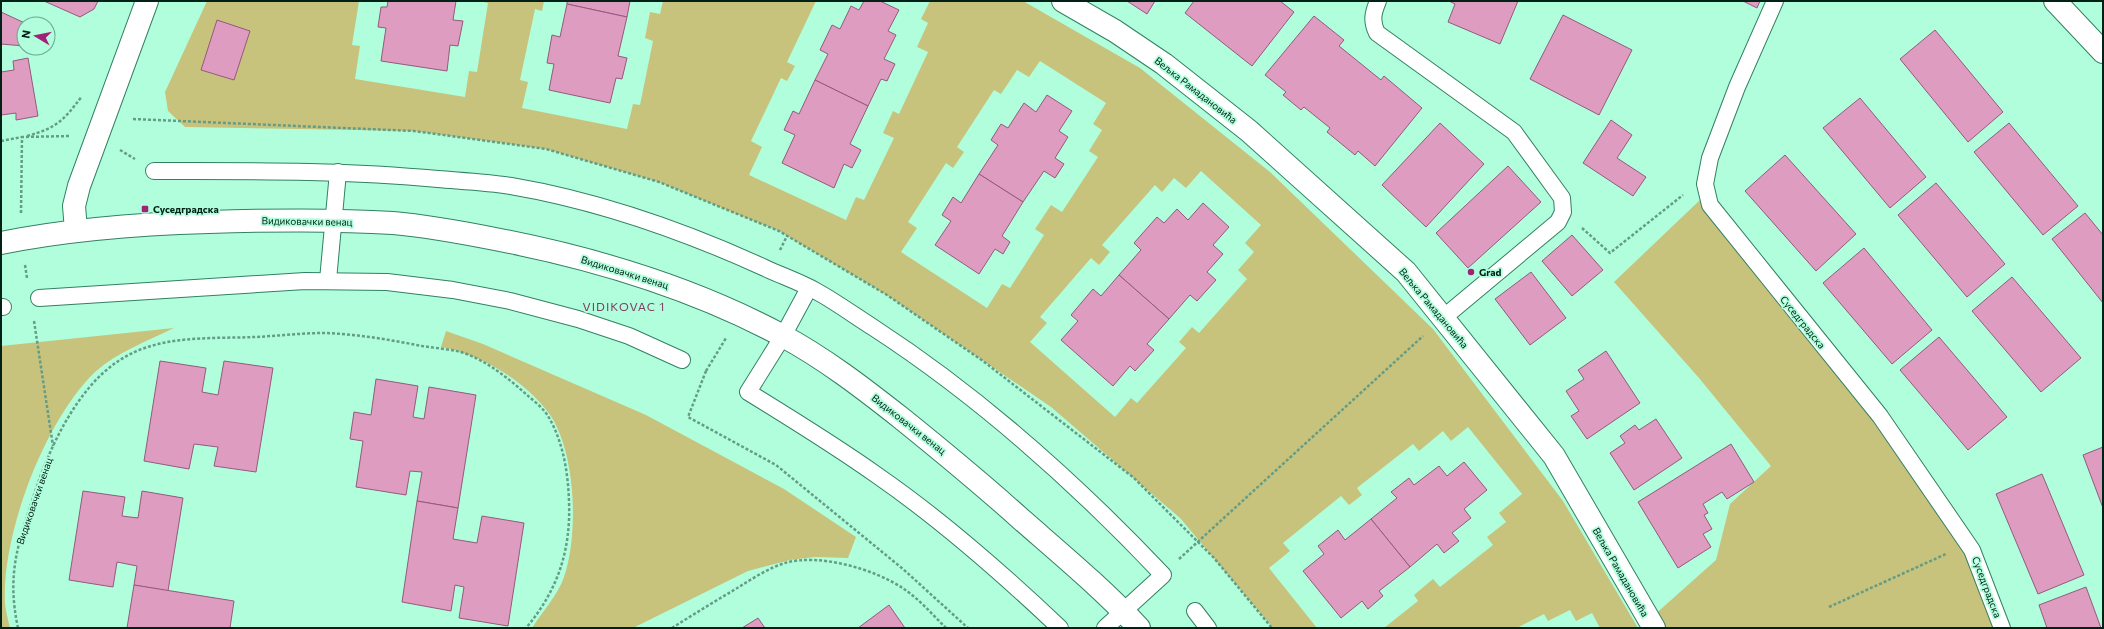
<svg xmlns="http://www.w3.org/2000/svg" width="2104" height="629" viewBox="0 0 2104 629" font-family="Commissioner,sans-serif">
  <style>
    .green { fill: #c7c37c; fill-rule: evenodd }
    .building { fill: #dd9cc0; stroke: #945a7b }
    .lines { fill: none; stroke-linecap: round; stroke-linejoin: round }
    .service-casing { stroke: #338063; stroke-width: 18 }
    .minor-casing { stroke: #338063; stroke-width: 24 }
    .path { stroke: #649d86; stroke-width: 2.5; stroke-dasharray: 3 2; stroke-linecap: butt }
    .service { stroke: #fff; stroke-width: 16 }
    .minor { stroke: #fff; stroke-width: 22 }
    .poi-dot { fill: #a02276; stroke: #b1fedd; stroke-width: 1.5 }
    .labels { text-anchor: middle; stroke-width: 3.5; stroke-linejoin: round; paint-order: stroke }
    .street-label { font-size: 10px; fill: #012116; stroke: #b1fedd }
    .poi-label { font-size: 10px; font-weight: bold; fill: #012116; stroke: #b1fedd; text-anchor: start }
    .quarter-label { font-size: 12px; letter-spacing: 1px; fill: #7e3f64; stroke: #b1fedd }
  </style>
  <rect width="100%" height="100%" fill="#b1fedd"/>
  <g class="green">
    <path d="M207,1H359L352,45L360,46L355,79L465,97L469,71L477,72L488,3L479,1H544L542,11L535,9L520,80L528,82L522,108L627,129L633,104L640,105L653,41L645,38L650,12L660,14L663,1H816L787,62L795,66L787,81L781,78L751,141L762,147L749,175L846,220L856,197L864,200L894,138L883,133L893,111L899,114L928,52L917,47L928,23L921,19L930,1H1023L1140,68L1270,172L1433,329L1563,501L1638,628H1600L1592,613L1576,621L1570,610L1548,621L1544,614L1517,628H1384L1418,601L1414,595L1433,579L1440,587L1493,545L1487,537L1506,522L1499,513L1522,494L1468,427L1451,441L1443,431L1419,451L1413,444L1357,488L1362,495L1349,505L1341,496L1283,543L1290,551L1269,568L1317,628H1273L1180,518L1051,407L887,295L779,231L659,182L546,149L414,131L185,127L168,111L165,92ZM1040,61L1106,103L1093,124L1102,130L1089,151L1098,157L1062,212L1051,205L1035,229L1044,235L1010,288L1002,284L987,308L901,252L917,228L908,222L946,163L953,168L964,152L957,147L994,90L1001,94L1017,70L1029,77ZM1201,171L1261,225L1245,243L1254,252L1238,270L1247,279L1199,333L1192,327L1179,342L1186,348L1137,403L1131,398L1115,417L1030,342L1047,323L1040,317L1091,258L1099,265L1110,252L1102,245L1155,185L1162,192L1174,178L1186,188Z"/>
    <path d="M1701,199L1827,360L1974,554L2001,628H1657L1652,617L1716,560L1730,504L1771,466L1699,378L1614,282Z"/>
    <path d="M174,328C148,341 117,352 95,372C45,420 1,535 5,604C6,612 8,620 10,628H1V346Z"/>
    <path d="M446,331L483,344L646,415L784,489L856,537L848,558L815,557L790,560L748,571L633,628H532C542,612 558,595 564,577C579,534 576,449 548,412C524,380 480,354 441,347Z"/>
  </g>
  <g class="building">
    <path d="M44,1H98L94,9L80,17Z"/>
    <path d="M388,1H456L453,20L463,21L458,46L450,45L447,71L381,61L386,28L378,27L381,7H387Z"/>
    <path d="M567,1H630L627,17L567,4Z"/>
    <path d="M864,1H880L899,10L888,31L896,35L884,59L895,64L887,81L881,79L868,106L815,80L828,54L820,50L832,25L840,29L851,6L859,10Z"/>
    <path d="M1127,1H1155L1147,14Z"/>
    <path d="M1194,1H1280L1294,12L1252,66L1185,13Z"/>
    <path d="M1449,1H1518L1500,44L1448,22L1455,4Z"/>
    <path d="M1743,1H1760L1757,8Z"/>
    <path d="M567,4L627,17L618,56L627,58L622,79L616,78L610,103L549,90L554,64L547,63L552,35L560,37Z"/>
    <path d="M1,12L27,24H24V46L1,44Z"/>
    <path d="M1563,15L1632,50L1599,115L1530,79Z"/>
    <path d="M1314,16L1344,40L1339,46L1381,80L1384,76L1422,108L1375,166L1358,151L1355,155L1327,132L1330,128L1304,107L1301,110L1283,95L1286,92L1265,75Z"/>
    <path d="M217,20L250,31L234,80L201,70Z"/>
    <path d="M1935,30L2003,112L1968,142L1900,59Z"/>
    <path d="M28,58L38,116L16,120V113L1,115V72L14,70L13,61Z"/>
    <path d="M815,80L868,106L850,144L861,150L852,168L844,164L834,188L782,163L795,135L784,130L793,111L799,114Z"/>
    <path d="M1047,95L1072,111L1059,131L1068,137L1055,158L1064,164L1055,178L1044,171L1023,202L979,174L998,145L991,140L1001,124L1008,128L1024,103L1036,112Z"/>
    <path d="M1860,98L1926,177L1890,208L1823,128Z"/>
    <path d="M1611,120L1632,135L1617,158L1646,177L1633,196L1583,163Z"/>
    <path d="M1440,123L1484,164L1426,227L1382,185Z"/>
    <path d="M2009,123L2078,206L2043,235L1974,152Z"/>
    <path d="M1785,155L1856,234L1816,271L1745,191Z"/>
    <path d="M1508,166L1541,202L1468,268L1436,233Z"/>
    <path d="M979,174L1023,202L1002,236L1010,242L1003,254L995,249L979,274L935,245L951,221L942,215L953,197L961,203Z"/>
    <path d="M1936,183L2005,264L1967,297L1898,215Z"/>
    <path d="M1203,203L1229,227L1213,245L1223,254L1207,272L1216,280L1197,301L1190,295L1169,319L1119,275L1141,250L1134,243L1157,217L1164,223L1177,209L1188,220Z"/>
    <path d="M2085,213L2103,235V303L2052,239Z"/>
    <path d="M1572,235L1603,270L1572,296L1542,261Z"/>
    <path d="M1864,248L1932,330L1892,364L1823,283Z"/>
    <path d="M1531,272L1566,318L1530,345L1495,299Z"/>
    <path d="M1119,275L1169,319L1147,344L1154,350L1135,371L1130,366L1113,386L1061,340L1078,321L1071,315L1093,289L1101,296Z"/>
    <path d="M2012,277L2081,358L2041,392L1972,311Z"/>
    <path d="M1939,337L2007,417L1968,450L1900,370Z"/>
    <path d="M1606,351L1640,403L1587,439L1571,416L1579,411L1566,391L1584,379L1578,370Z"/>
    <path d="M160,361L206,368L202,392L218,395L224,361L273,368L256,472L214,466L218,447L194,444L189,469L144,461Z"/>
    <path d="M376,379L418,386L413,417L424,419L429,387L476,395L458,508L417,501L422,472L410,471L406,495L356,487L363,441L350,439L354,412L371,415Z"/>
    <path d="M1656,419L1682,458L1634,490L1610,453L1625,443L1620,436L1635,425L1639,430Z"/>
    <path d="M1731,444L1754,482L1727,499L1722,492L1703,504L1708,513L1704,515L1712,529L1703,534L1711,547L1678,568L1638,502Z"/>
    <path d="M2103,447V508L2083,455Z"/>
    <path d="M1464,462L1487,490L1464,509L1471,518L1452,533L1459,541L1444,553L1437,544L1410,567L1371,519L1397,498L1391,492L1409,478L1414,485L1439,466L1447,476Z"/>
    <path d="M2042,474L2084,575L2038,594L1996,494Z"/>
    <path d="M83,491L125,497L122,516L138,518L142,491L183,498L168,591L134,585L137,566L117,562L113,587L69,580Z"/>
    <path d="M417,501L458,508L453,539L477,543L482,516L524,523L508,626L459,618L464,587L455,585L451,611L402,602Z"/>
    <path d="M1371,519L1410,567L1379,591L1383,596L1368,609L1362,601L1341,618L1303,571L1324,554L1318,546L1338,530L1345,540Z"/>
    <path d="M134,585L234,601L230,628H127Z"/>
    <path d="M2086,587L2101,628H2047L2039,605Z"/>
    <path d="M889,605L905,628H858Z"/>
    <path d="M758,618L765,628H742Z"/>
  </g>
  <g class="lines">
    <defs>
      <g id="service">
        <path d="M1378,1C1373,13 1371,21 1377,33L1514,132L1562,198L1563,212L1558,222L1443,318"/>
        <path d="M1775,1L1737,87L1710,158L1705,184L1710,205L1880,416L1972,550L2002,628"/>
        <path d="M154,171C249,171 343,170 438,179C462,181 487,182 511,186C599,201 684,231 765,268C782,276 800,282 816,291C836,302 855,316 874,328C980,397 1076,483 1163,575L1105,628"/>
        <path d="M328,280L338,172"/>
        <path d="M809,288L783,336L748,392C792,419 836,446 878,476C943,521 1003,574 1060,628"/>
        <path d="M39,298L305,281L387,282L453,290L510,301L578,319L629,336L682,360"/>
        <path d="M1,307H3"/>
        <path d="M1195,611L1208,628"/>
      </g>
      <g id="minor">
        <path d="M1063,1L1115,31L1164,64L1249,131L1406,272L1554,456L1654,628"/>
        <path d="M2055,1L2103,52"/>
        <path d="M76,230L74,206L79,186L147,1"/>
        <path d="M1,243C70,229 139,224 209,222C270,220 332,219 393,223C429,226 465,233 500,240C597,259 693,288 781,335C824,358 863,388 901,418C942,451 983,485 1022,520C1062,555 1103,589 1139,628"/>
      </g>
    </defs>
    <use href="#service" class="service-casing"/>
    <use href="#minor" class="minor-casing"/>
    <g class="path">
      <path d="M133,119L414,131L546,149L659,182L779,231L887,295L983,361L1134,478L1214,558L1272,628"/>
      <path d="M27,136C57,128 64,120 82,96"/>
      <path d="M1,141L22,137"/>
      <path d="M120,150L135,159"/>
      <path d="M21,213L22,137L70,136"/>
      <path d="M1582,228L1610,253L1683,195"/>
      <path d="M780,250L787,236"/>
      <path d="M25,265L27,278"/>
      <path d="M34,321L53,446"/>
      <path d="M706,371L688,417L776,465L903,569L968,628"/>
      <path d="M706,371L726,338"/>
      <path d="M1179,559L1423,336"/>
      <path d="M1829,607L1946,554"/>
      <path d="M18,628C6,572 19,541 36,489C50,446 78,388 117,362C157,334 209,339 255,337C278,336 302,333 324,333C357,334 391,340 422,346C435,348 449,349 461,352C486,360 508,378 527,395C534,401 543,408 548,416C563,441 568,472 569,501C571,550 558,590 526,628"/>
      <path d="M672,628C694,614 717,600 739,587C753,578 769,568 785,563C819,553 875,569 904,589C919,599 932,614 946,628"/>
    </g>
    <use href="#service" class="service"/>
    <use href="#minor" class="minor"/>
  </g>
  <g class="poi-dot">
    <rect x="141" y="205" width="8" height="8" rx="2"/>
    <circle cx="1471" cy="272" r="4"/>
  </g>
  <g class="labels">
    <g class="street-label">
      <text transform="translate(1196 90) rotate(38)" y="4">Вељка Рамадановића</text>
      <text transform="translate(307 221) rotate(1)" y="4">Видиковачки венац</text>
      <text transform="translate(625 272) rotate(17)" y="4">Видиковачки венац</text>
      <text transform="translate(1434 308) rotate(50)" y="4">Вељка Рамадановића</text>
      <text transform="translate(1803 322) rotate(51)" y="4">Суседградска</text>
      <text transform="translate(909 424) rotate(38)" y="4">Видиковачки венац</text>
      <text transform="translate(34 501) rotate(-71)" y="4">Видиковачки венац</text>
      <text transform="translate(1621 572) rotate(60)" y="4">Вељка Рамадановића</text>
      <text transform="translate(1987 587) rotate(69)" y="4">Суседградска</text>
    </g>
    <g class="poi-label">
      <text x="153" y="213">Суседградска</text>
      <text x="1479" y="276">Grad</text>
    </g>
    <g class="quarter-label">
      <text x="624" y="311">VIDIKOVAC 1</text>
    </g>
  </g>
  <rect width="2104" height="629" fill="none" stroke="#012116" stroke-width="4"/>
  <g transform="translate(36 36) rotate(280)"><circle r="19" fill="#b1fedd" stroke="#6ba68d"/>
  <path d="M0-3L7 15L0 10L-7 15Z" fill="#a02276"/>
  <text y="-6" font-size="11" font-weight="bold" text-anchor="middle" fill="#012116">N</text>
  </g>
</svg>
